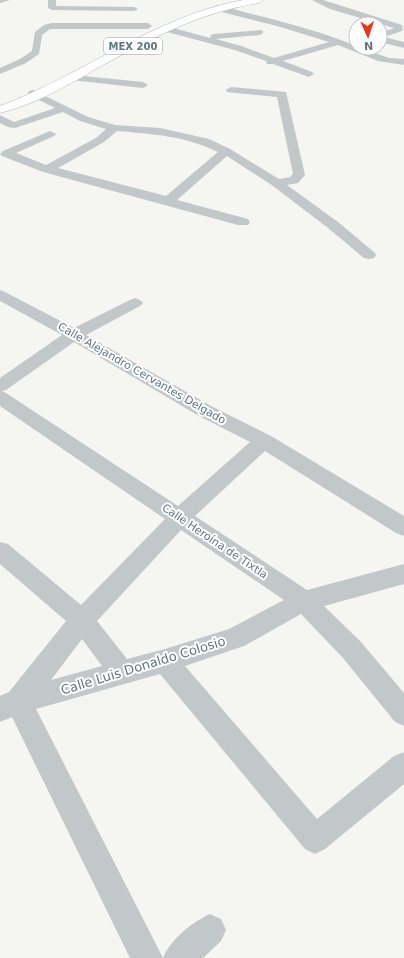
<svg xmlns="http://www.w3.org/2000/svg" width="404" height="958" viewBox="0 0 404 958" font-family="'DejaVu Sans',sans-serif">
  <style>
    .lines { fill: none; stroke-linecap: round; stroke-linejoin: round }
    .primary-casing { stroke: #b5babd; stroke-width: 1 }
    .minor { fill: #c2c7c9; fill-rule: evenodd }
    .primary { fill: #fff; fill-rule: evenodd }
    .labels { text-anchor: middle; stroke-width: 4; stroke-linejoin: round; paint-order: stroke }
    .shield { fill: #fff; stroke: #90a0a9; stroke-width: 1 }
    .shield-label { font-size: 10px; font-weight: bold; fill: #617884 }
    .street-label { font-size: 11px; fill: #617884; stroke: #fff }
    .near-street-label { font-size: 13px; fill: #617884; stroke: #fff }
  </style>
  <rect width="100%" height="100%" fill="#f5f5f1"/>
  <g class="lines">
    <defs>
      <path id="primary" d="M243,0H263L259,3C196,13 149,40 94,70C65,87 33,105 0,113V106C83,75 155,16 243,0Z"/>
    </defs>
    <use href="#primary" class="primary-casing"/>
    <g class="minor">
      <path d="M0,0H10L0,3Z"/>
      <path d="M48,0H56V6L134,7L138,9L134,11L52,10L48,8Z"/>
      <path d="M312,0H323L402,25L403,29L402,31L384,37L404,42V48L380,42V33L394,28L330,9Z"/>
      <path d="M214,6C223,4 235,10 244,12C282,22 320,31 356,46V48H361L389,58L404,59V65L378,61L338,45L283,61L312,72L314,74L309,77L273,64H267L266,61L235,50L163,31L162,29L166,26L210,38L211,35L214,34L262,30L263,32L262,34L259,35L216,39L241,46L274,58L329,42L277,26L214,10Z"/>
      <path d="M52,23H148L152,26L148,29H50L42,35L39,54L26,63L0,74V68L20,59L32,51L35,32L44,25Z"/>
      <path d="M74,75L143,82L148,85L143,88L71,80L69,78L71,76Z"/>
      <path d="M231,87L286,92L305,175L298,183L287,185L338,222L374,252L376,255L374,258L369,259L364,258L328,228L273,186L227,156L177,200L248,219L250,222L248,225H238L43,172L2,156L0,154L3,151L50,131L56,134L54,136L16,153L46,165L96,138L106,129L80,121L63,112L15,128L8,127L0,123V115L14,122L55,108L29,95L28,93L29,91L33,90L88,117L115,125L160,128L209,139L230,149L279,179L290,177L293,174L277,97L227,92L226,90ZM117,131C152,134 186,136 218,152L166,196L58,168L104,142Z"/>
      <path d="M0,290L5,292L74,328L130,300L135,298L140,300L143,303L140,306L86,335L211,406L271,436L404,516V536L396,533L265,451L195,516L307,590L404,564V584L324,606L361,642L404,693V726L395,722L343,658L301,614L244,646L185,666L317,819L394,756L404,752V784L325,849L315,854L305,849L160,674L36,709L163,958C171,939 192,922 210,914L221,919L226,930L221,941L203,958H130L12,717L0,722V696L9,692L66,621L0,564V542L8,544L81,605L165,519L0,406V378L62,335L0,301ZM74,342L199,416L250,442L178,506L6,393L2,391L6,390ZM181,530L284,600L229,629L165,649L127,659L97,621ZM82,639L102,666L51,680Z"/>
    </g>
    <use href="#primary" class="primary"/>
  </g>
  <g class="labels">
    <rect class="shield" x="104" y="38" width="58" height="16" rx="3"/>
    <g class="shield-label">
      <text x="133" y="50">MEX 200</text>
    </g>
    <g class="street-label">
      <text transform="translate(142 373) rotate(30)" y="4">Calle Alejandro Cervantes Delgado</text>
      <text transform="translate(215 541) rotate(34)" y="4">Calle Heroína de Tixtla</text>
    </g>
    <g class="near-street-label">
      <text transform="translate(143 665) rotate(-17)" y="5">Calle Luis Donaldo Colosio</text>
    </g>
  </g>
  <g transform="translate(368 36) rotate(177)"><circle r="19" fill="#ffffff" stroke="#c0c9ce"/>
  <path d="M0-3L7 15L0 10L-7 15Z" fill="#f03215"/>
  <text y="-6" font-size="11" font-weight="bold" text-anchor="middle" fill="#617884">N</text>
  </g>
</svg>
